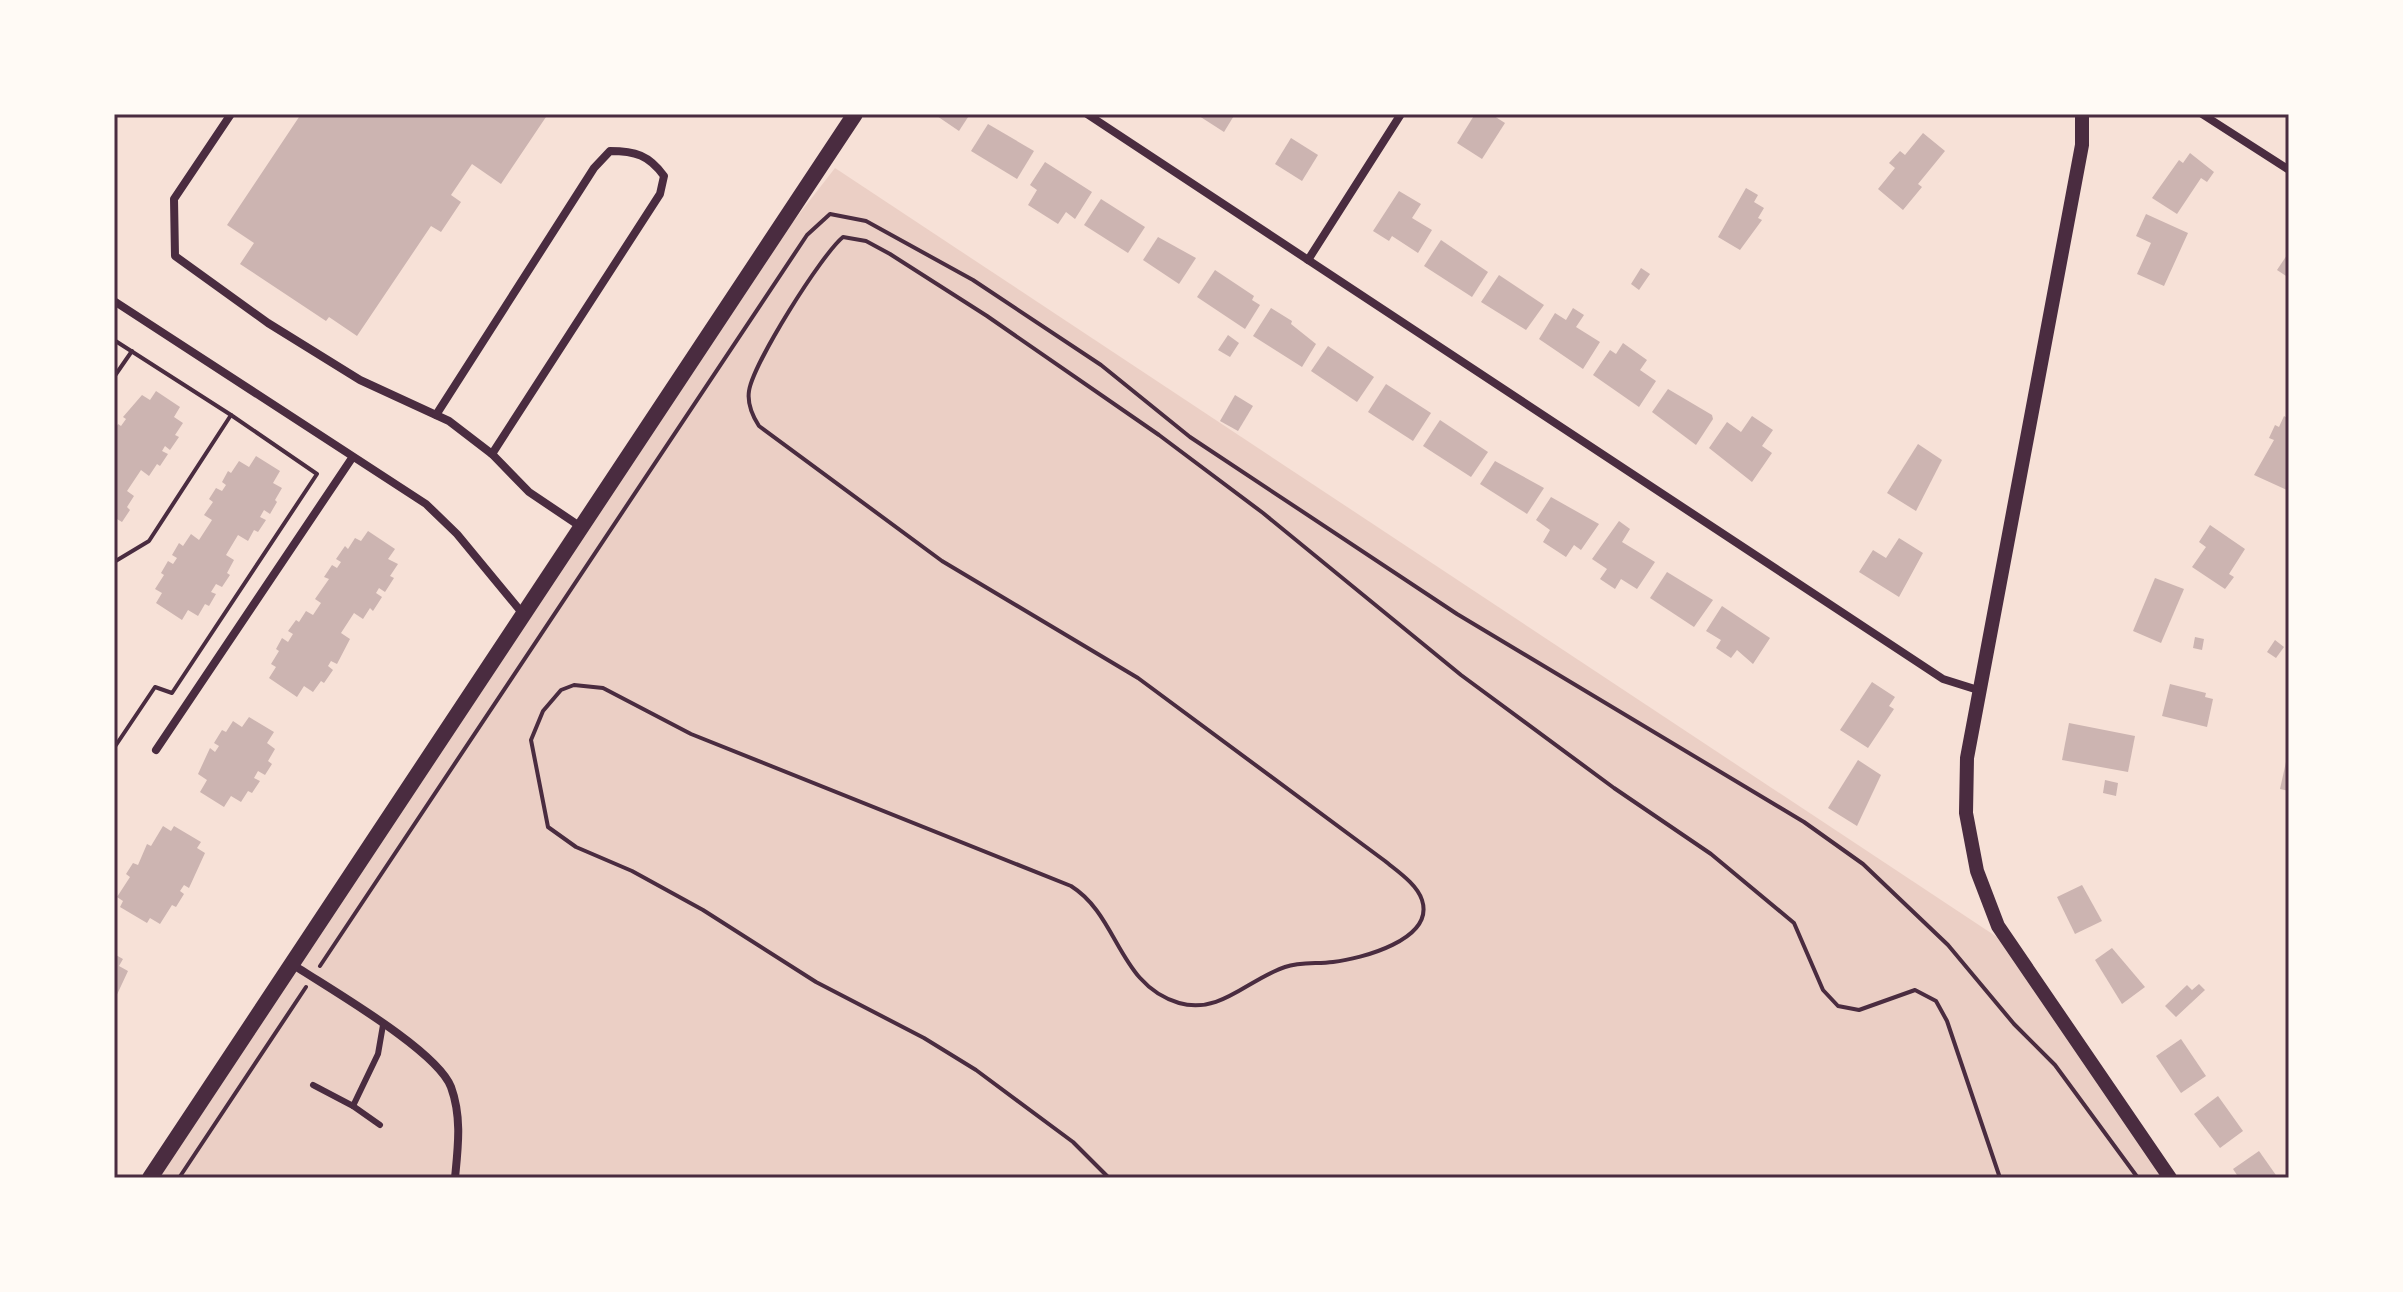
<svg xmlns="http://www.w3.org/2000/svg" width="2403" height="1292" viewBox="0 0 2403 1292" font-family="'Open Sans',sans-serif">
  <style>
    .green { fill: #ebcfc5 }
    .building { fill: #ccb4b1 }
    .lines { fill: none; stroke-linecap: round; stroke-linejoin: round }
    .path { stroke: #4a2c40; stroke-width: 4 }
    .service { stroke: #4a2c40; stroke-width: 6 }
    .minor { stroke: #4a2c40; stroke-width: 8 }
    .tertiary { stroke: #4a2c40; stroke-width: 14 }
    .secondary { stroke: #4a2c40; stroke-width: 16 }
    .neatline { fill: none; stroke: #4a2c40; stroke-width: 3 }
  </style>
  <rect width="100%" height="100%" fill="#f7e1d7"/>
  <path class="green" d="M835,168L2000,939L2174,1178H143L568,532L688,357Z"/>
  <g class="building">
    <path d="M301,114H548L501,184L472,164L451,195L461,202L441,232L431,226L357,336L329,317L326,321L240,264L254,243L227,225Z"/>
    <path d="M934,114H970L959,131Z"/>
    <path d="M1196,114H1235L1224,132Z"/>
    <path d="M1475,114H1491L1505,123L1482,159L1457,143Z"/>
    <path d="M988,124L1034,151L1017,179L971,151Z"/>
    <path d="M1923,133L1945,151L1918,184L1922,187L1903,210L1878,189L1895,168L1889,163L1900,151L1905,155Z"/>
    <path d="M1291,138L1318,155L1302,181L1275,164Z"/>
    <path d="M2190,153L2214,172L2207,182L2201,178L2177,214L2152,198L2179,160L2183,163Z"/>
    <path d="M1045,162L1092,192L1075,219L1066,212L1058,224L1028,205L1037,190L1030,185Z"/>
    <path d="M1746,188L1758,195L1754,202L1764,208L1758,218L1762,220L1740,250L1718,237Z"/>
    <path d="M1399,191L1421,204L1412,218L1432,230L1418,253L1392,236L1389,241L1373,231Z"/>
    <path d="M1101,199L1145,227L1128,253L1084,225Z"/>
    <path d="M2146,214L2188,233L2164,286L2137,274L2151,243L2136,236Z"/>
    <path d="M1158,237L1196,258L1179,284L1143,260Z"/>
    <path d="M1441,240L1488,272L1472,297L1424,266Z"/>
    <path d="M2289,252V278L2277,270Z"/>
    <path d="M1641,268L1650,274L1639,290L1631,284Z"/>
    <path d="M1215,270L1254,296L1252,300L1260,305L1245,329L1197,297Z"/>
    <path d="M1499,275L1544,305L1526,330L1481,302Z"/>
    <path d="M1271,308L1292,321L1291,324L1316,344L1302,367L1253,336Z"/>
    <path d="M1573,308L1584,315L1576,327L1600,342L1583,369L1539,339L1555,313L1566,320Z"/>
    <path d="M1228,335L1239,343L1230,357L1218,350Z"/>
    <path d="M1623,343L1647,360L1640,370L1656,381L1639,407L1593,375L1610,350L1616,354Z"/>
    <path d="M1328,346L1374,377L1357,402L1311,371Z"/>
    <path d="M1386,384L1431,413L1413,441L1368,412Z"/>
    <path d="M1668,389L1712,415L1713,419L1696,445L1652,412Z"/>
    <path d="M156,391L180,407L174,417L183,423L175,435L179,437L170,450L165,446L162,451L168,454L160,466L157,464L149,476L141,470L127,491L134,496L127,507L130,510L122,522L117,519L114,523V431L118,424L121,426L126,419L123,417L142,395L150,400Z"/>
    <path d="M1235,395L1253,406L1238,431L1220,421Z"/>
    <path d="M1752,416L1773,430L1762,446L1772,453L1752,482L1709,448L1727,422L1741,432Z"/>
    <path d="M2284,416L2289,419V491L2254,475L2274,440L2269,438L2275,425L2279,427Z"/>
    <path d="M1440,420L1488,452L1471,477L1423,446Z"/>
    <path d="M1918,444L1942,460L1916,511L1887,493Z"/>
    <path d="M256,456L280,471L273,483L282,488L275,500L277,502L270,514L264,510L260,517L266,520L258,532L254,530L248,541L238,535L226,555L234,560L227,573L230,575L222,587L216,584L211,592L216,594L209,606L205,604L198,616L188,610L182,620L156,603L162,593L155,589L164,575L161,573L168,561L173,564L177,558L172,555L179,543L183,546L191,534L199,540L212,520L204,515L213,502L209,499L216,488L222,491L226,485L222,482L228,471L231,473L239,461L249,467Z"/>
    <path d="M1495,461L1544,488L1527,514L1480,484Z"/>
    <path d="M1551,497L1599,524L1581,550L1574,545L1566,557L1543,542L1550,530L1536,520Z"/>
    <path d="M1619,521L1630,529L1622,542L1655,562L1637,589L1621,579L1615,589L1600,579L1607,569L1592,559Z"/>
    <path d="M2210,525L2245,549L2229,574L2234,577L2225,589L2192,567L2206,547L2199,542Z"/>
    <path d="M368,531L395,549L388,559L398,564L390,576L394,578L385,592L379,588L376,593L382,597L373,611L370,608L363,619L354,613L341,633L350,639L337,664L331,661L328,666L333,670L324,683L321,681L313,692L304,686L297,697L269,678L276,667L271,664L279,651L276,649L282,638L288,642L293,634L288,631L296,620L299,622L306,611L313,615L321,603L315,599L329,579L324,577L332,565L337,568L341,562L336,559L345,546L348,549L355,538L361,541Z"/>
    <path d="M1899,538L1923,553L1899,597L1859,572L1873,550L1886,558Z"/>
    <path d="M1667,572L1713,600L1694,627L1650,598Z"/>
    <path d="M2155,578L2184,589L2161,643L2133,631Z"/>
    <path d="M1722,606L1770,638L1753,664L1737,650L1731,658L1716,648L1721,640L1706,631Z"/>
    <path d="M2195,637L2204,639L2202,650L2193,648Z"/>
    <path d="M2275,640L2284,647L2276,658L2267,652Z"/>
    <path d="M1872,682L1895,697L1889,706L1894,709L1868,748L1840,730Z"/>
    <path d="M2170,684L2206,693L2205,697L2213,699L2207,727L2162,716Z"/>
    <path d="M249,717L274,732L267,743L275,749L268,761L272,764L265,775L258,771L254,778L260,781L252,793L248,791L241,802L231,796L224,807L200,792L207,780L198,774L210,748L215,752L219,746L214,743L222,730L226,732L233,721L242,727Z"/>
    <path d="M2069,723L2135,736L2128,772L2062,760Z"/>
    <path d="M1858,760L1881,775L1857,826L1828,808Z"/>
    <path d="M2286,762L2289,763V791L2280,789Z"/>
    <path d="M2105,780L2118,783L2116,796L2103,793Z"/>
    <path d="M163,826L171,831L174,826L201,842L197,848L205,853L189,888L184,885L180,891L184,894L176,907L172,905L160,924L150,918L147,923L120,907L123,901L117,897L130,877L126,874L133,863L138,865L147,844L151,846Z"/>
    <path d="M2082,885L2102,921L2075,934L2057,897Z"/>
    <path d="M2112,948L2145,987L2122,1004L2095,960Z"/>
    <path d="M114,954L123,959L119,966L128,971L114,1001Z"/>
    <path d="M2199,984L2205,990L2176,1017L2165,1006L2187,985L2192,990Z"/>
    <path d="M2181,1039L2206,1076L2181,1093L2156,1056Z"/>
    <path d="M2218,1096L2243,1131L2220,1148L2194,1114Z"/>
    <path d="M2259,1151L2278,1178H2239L2233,1169Z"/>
  </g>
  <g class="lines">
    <g class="path">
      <path d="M114,340L231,415L149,541L114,562"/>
      <path d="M114,377L132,351"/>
      <path d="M114,748L155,687L172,693L317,474L231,415"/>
      <path d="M320,966L807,235L830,214L866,221L973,280L1101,365L1190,437L1457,614L1804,822L1863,864L1948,945L2014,1024L2055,1065L2138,1178"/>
      <path d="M179,1178L306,987"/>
      <path d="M1109,1178L1073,1142L976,1070L924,1038L816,982L703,910L632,871L576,847L548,827L531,740L543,711L561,690L574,685L603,688L691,734L1071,886C1119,916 1118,985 1179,1003C1220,1015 1248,979 1285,967C1300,962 1317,964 1333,962C1360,959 1435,940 1422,900C1417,884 1397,871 1385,861L1138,678L942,561L759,426C752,415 747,404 749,391C753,364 821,255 843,237L866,241L890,254L987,316L1159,435L1263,513L1461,675L1614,788L1711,854L1794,923L1823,990L1838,1006L1859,1010L1915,990L1936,1001L1947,1021L2000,1178"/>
    </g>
    <g class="service">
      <path d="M313,1085L353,1106L378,1054L383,1025"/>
      <path d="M353,1106L380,1125"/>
    </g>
    <g class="minor">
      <path d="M231,114L174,199L175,256L268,323L360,380L449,421L492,454L529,492L581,527"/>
      <path d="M1087,114L1943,679L1978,690"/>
      <path d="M2202,114L2289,170"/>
      <path d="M1308,260L1401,114"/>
      <path d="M114,301L426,504L457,534L523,614"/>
      <path d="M436,415L594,168L610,151C635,151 649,155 664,176L660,194L492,454"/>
      <path d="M156,750L352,458"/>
      <path d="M292,964C328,988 437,1050 451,1087C462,1117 458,1147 455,1178"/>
    </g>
    <path class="tertiary" d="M2082,114V145L1967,758L1966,813L1977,871L1998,926L2170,1178"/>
    <path class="secondary" d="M150,1178L855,114"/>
  </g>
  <rect width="2403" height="1292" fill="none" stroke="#fffaf5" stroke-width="232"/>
  <rect x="116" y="116" width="2171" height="1060" class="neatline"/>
</svg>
